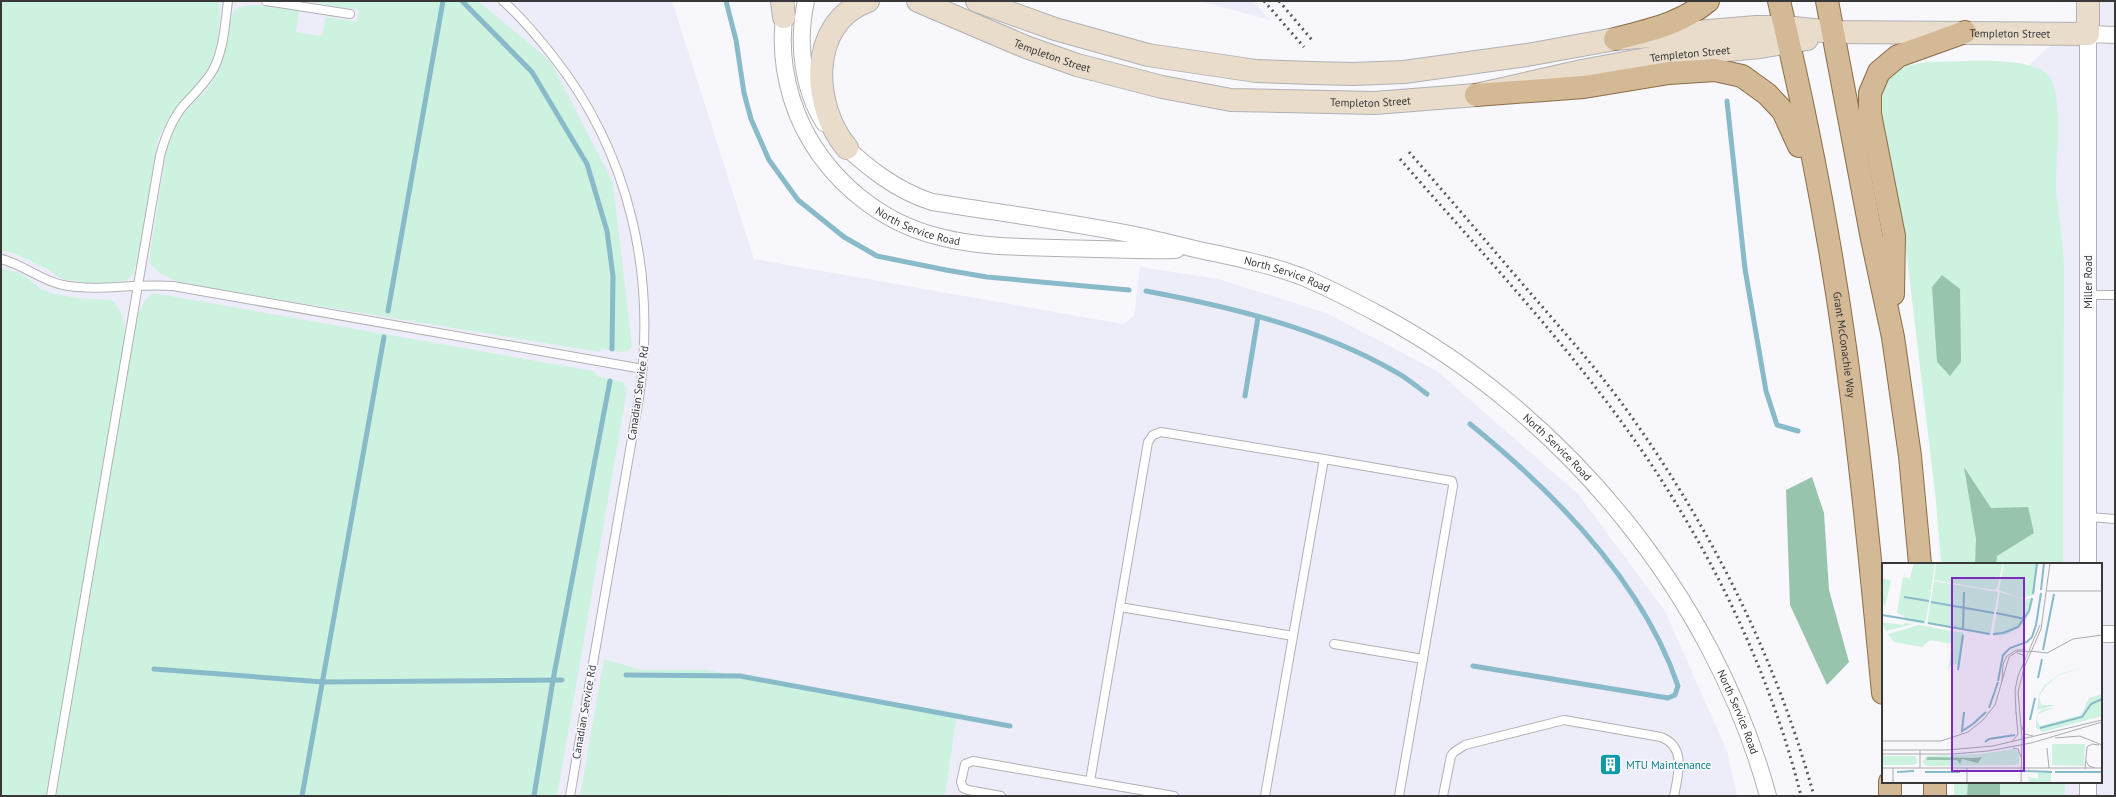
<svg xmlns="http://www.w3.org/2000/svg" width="2116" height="797" viewBox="0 0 2116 797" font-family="'PT Sans',sans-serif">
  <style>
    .built { fill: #edecf9 }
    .green { fill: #cdf2df }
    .forest { fill: #98c4ad }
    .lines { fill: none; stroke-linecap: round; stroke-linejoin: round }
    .stream { stroke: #88baca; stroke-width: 5 }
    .lane-casing { stroke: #b1b1b5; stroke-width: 10 }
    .street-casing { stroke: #b1b1b5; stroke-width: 18 }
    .secondary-casing { stroke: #b1b1b5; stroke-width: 24 }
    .primary-casing { stroke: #8a6e47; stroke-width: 24 }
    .lane { stroke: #fff; stroke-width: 8 }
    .street { stroke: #fff; stroke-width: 16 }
    .secondary { stroke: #e9dcca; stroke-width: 22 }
    .primary { stroke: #d3b995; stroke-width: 22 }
    .rail { stroke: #5a5a5c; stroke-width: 3; stroke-dasharray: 2 4; stroke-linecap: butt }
    .labels { text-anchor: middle; stroke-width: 3.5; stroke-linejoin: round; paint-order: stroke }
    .street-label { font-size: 11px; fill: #383839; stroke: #f8f7fc }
    .culture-label { font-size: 11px; fill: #0d838f; stroke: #f8f7fc; text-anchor: start }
    .inset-river { fill: none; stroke: #88baca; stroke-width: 2 }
    .inset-road { fill: none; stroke: #ababae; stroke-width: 1 }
    .view { fill: #7b2cbf; fill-opacity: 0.15; stroke: #7b2cbf; stroke-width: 2 }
    .inset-edge { fill: none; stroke: #383839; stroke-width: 2 }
  </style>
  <rect width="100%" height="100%" fill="#f8f7fc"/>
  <g class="built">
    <path d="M1,1H672L754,259L1123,324L1134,316L1140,267L1218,279L1326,313L1437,371L1578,494L1665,611L1727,751L1737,796H1Z"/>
    <path d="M1199,1H1253L1270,20Z"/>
    <path d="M2100,1H2115V796H2030V782H2101V564H2030L2029,65Z"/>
  </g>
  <g class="green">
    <path d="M1,1H219C221,25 217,59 201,79C184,101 168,114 157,142L140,253L133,274L127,280L96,284L61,279L51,271L16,254L1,250Z"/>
    <path d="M303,1H478L551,62L613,183L632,347C626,356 610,350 601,348L600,352L186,284C174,280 155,274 149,261L167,146C172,134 176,123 184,113C195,100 209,90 216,75C227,55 226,32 234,10C251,0 280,8 299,11L296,32L322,36L326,17L357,22L359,10Z"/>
    <path d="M1928,62C1957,62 2026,55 2047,74C2065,90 2055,165 2056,190C2058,215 2063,240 2064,265L2063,564H1941L1936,501L1906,249L1880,107C1885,71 1894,67 1928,62Z"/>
    <path d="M1,268L22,274L41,289L54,294L77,298L112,300C126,314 125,330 124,348L46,796H1Z"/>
    <path d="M153,293L593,371L599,377L623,382L627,389L557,796H56L137,317L145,300Z"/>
    <path d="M604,659L641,670H706L957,713L945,796H737L722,794L721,796H580Z"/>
    <rect x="1954" y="782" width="111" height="14"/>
  </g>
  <g class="forest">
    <path d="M1942,275L1960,289L1961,362L1950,376L1937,362L1932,287Z"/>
    <path d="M1964,467L1991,508L2028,507L2034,533L1997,556L1996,564H1975L1976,539Z"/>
    <path d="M1812,477L1824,513L1829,590L1849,662L1827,685L1790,605L1786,490Z"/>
    <path d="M1968,782H2000V796H1967Z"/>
  </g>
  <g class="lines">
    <g class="stream">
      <path d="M462,1L532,72L587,164L607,231L613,276L612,349"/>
      <path d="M726,1L736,40L744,93L751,119L769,160L798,200L844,237L877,256L946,270L987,277L1129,290"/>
      <path d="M1727,101L1745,269L1766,391L1777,425L1798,431"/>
      <path d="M1146,291C1231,307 1319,328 1394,371C1406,377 1416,386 1427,394"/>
      <path d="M388,311L443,1"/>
      <path d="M1245,396L1258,317"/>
      <path d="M1470,424C1554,492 1643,582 1678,686L1675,695L1668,698L1473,666"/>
      <path d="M154,669L323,682L562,680"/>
      <path d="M626,675L740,676L1010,726"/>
      <path d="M302,796L384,337"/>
      <path d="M534,796L553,680L610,381"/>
    </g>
    <defs>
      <g id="lane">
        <path d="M266,1L350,14"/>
        <path d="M503,1C521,17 537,36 552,55C630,153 657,275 639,398L570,796"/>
        <path d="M1,259C23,264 41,281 63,285C99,292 136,283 173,286L643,369"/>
        <path d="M2088,295H2115"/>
        <path d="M1324,459L1452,481L1453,486L1399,796"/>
        <path d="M2088,517L2115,519"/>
        <path d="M1120,607L1293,636"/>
        <path d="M1334,644L1423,659"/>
        <path d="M1090,781L1148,442L1153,435L1161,432L1324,459L1265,796"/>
        <path d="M51,796L160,156C165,137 171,121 183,106C194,94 207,82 214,68C224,48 225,23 228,1"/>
        <path d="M1001,796L968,790L963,788L961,782L965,764L973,761L1174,796"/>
        <path d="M1443,796L1451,756L1454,752L1465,745L1564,720L1661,737C1687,747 1678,775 1674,796"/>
      </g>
      <g id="street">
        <path d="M806,1C797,41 802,88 824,123"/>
        <path id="s1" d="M786,6C778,46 785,90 803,127C830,181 881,223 940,237C978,247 1019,247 1058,248C1097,249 1137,251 1176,250"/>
        <path id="s2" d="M839,141C867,167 895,190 932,202C1001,213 1071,222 1140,236C1159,240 1179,245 1199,250C1233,257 1267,264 1300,276C1327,287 1354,301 1380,315C1563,413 1713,594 1768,796"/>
        <path d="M2088,564V34L2115,35"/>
        <path d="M2101,634H2115"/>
        <path d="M2088,782V796"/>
      </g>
      <g id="secondary">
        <path d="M782,1L784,17"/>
        <path id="s3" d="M918,1L1026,47L1077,65L1162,87L1231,100L1375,103L1476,95L1582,71L1662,56L1760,47L1807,39"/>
        <path id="s4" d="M977,1L1055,29L1148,55L1256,71L1311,73L1353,74L1404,72L1527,55L1615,39L1756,27H1784L1833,32L2088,34V1"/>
        <path d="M847,148C812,107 807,23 868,1"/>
      </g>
      <g id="primary">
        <path id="s5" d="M1779,1C1806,115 1829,231 1845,347C1861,462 1872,578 1883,693"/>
        <path d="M1827,1L1872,239L1893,337L1910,456L1920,564"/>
        <path d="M1615,39C1649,30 1681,24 1708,1"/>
        <path d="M1476,95L1584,87L1669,73L1715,70L1742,76L1767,94L1783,111L1799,146"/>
        <path d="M1893,294L1894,236L1870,114V93L1879,72L1898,56L1965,32"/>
        <path d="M1890,782V796"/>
        <path d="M1935,782V796"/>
      </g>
    </defs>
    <use href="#lane" class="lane-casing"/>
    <use href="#street" class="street-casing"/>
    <use href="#secondary" class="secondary-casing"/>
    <use href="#primary" class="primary-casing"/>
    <use href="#lane" class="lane"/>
    <use href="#street" class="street"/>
    <use href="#secondary" class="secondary"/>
    <use href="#primary" class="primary"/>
    <g class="rail">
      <path d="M1264,1L1304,47"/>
      <path d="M1279,1L1312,40"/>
      <path d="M1409,152C1450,199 1491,247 1532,295C1564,332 1597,369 1626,409C1710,526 1776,657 1814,796"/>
      <path d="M1400,159C1473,243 1549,324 1615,413C1699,526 1767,659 1801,796"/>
    </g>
  </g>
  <defs>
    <symbol id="building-square" viewBox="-11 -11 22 22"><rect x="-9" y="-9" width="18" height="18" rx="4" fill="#0f9aa8" stroke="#f8f7fc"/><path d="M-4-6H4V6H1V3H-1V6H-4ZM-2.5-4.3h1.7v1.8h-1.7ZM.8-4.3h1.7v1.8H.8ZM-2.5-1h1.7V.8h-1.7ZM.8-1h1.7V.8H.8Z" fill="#fff"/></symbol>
  </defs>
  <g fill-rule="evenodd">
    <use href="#building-square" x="1598" y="752" width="25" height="25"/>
  </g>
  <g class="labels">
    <g class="street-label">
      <text dy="4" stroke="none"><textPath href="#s4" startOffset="1046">Templeton Street</textPath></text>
      <text dy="4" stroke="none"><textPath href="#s3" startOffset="793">Templeton Street</textPath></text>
      <text dy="4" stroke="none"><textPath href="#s3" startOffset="145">Templeton Street</textPath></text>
      <text dy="4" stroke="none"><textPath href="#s3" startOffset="469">Templeton Street</textPath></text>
      <text dy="4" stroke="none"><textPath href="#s1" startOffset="281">North Service Road</textPath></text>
      <text dy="4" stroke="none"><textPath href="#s2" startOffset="475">North Service Road</textPath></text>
      <text transform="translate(2088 282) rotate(-90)" y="4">Miller Road</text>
      <text dy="4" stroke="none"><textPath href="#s5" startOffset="350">Grant McConachie Way</textPath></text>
      <text transform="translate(638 393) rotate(-82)" y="4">Canadian Service Rd</text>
      <text dy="4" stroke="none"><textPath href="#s2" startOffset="799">North Service Road</textPath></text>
      <text transform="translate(584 712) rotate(-80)" y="4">Canadian Service Rd</text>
      <text dy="4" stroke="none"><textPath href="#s2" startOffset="1122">North Service Road</textPath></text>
    </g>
    <g class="culture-label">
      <text x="1626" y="769">MTU Maintenance</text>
    </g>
  </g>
  <g transform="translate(1882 563)">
    <rect width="220" height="220" fill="#f8f7fc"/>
    <path d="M32,0H53L49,27H46L49,29L43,61L24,58L22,53L15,50L21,14L28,15ZM54,0H121L115,25L112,27L52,17ZM122,0H156L152,32L138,35L117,27ZM0,15L9,18L3,43L0,39ZM52,18L116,29L108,72L45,61ZM118,29L141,36V48L144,36H152L145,56L137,65L126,71L111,73ZM0,59L21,62L23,60L32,61L4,68ZM37,62L82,70L78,102L70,101L66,107L70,81L48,77L40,84L12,79L6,71ZM208,102L177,112L164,123L157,133L159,142H174L155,147L157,131L163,122L178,111ZM220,131V153L161,169L154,165V154L157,149L160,147L174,144L156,151L154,156L158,163L199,152L207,135ZM170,181H203L202,203L170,202ZM133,186L137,190V200L133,202L44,203L40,199L45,193L97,191ZM0,193H33L36,200L31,202H0ZM156,210H169V219H147L146,214L156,216Z" fill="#cdf2df"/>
    <path d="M47,194L93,195L100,194L96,200L80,196L78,201L75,197H45L44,195Z" fill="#98c4ad"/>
    <path class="inset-river" d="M159,27L162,0M151,31L155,0M22,34L47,38M49,39L112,50M114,50L143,56M0,52L42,59M46,60L108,71M81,66L82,29M111,71L121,70L136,64L147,48L150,35M161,87L172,31M76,107L81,72M156,115L160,96M116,118L121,92L128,85L145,79L150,74L154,62L159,30M107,145L116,119M82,149L80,168L91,161L104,149M148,157L153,135M158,165L200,154L209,141L220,136M103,179L107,176L133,172M97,208H114M117,208H136M142,208L170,209M15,209L32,208M43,209H78M173,209H220"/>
    <path class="inset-road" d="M165,28H220M148,88L165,90L191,76L220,72M135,90L141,92L142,98M120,118L121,101L125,93L134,87H144M134,150L133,127L136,113L158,62M139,162L143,171L151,173M173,175L198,173L220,182M0,178H59L86,169L101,157L113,142L127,94L136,88L149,89M130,179L136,171L134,149M131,185L136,186L139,194M165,185L167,205M0,187H65L111,183L220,157M38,187V205M0,191H71L106,188L149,180L220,159M204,198L207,203L213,205M0,205H220M85,205V220M203,206L205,184L210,181L217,182M11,220V205M139,220L140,175L136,129L142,105L159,66L168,0"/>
    <path class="view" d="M70,15H142V208H70Z"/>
    <rect width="220" height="220" class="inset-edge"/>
  </g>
  <rect width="2116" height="797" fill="none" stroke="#383839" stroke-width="4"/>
</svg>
